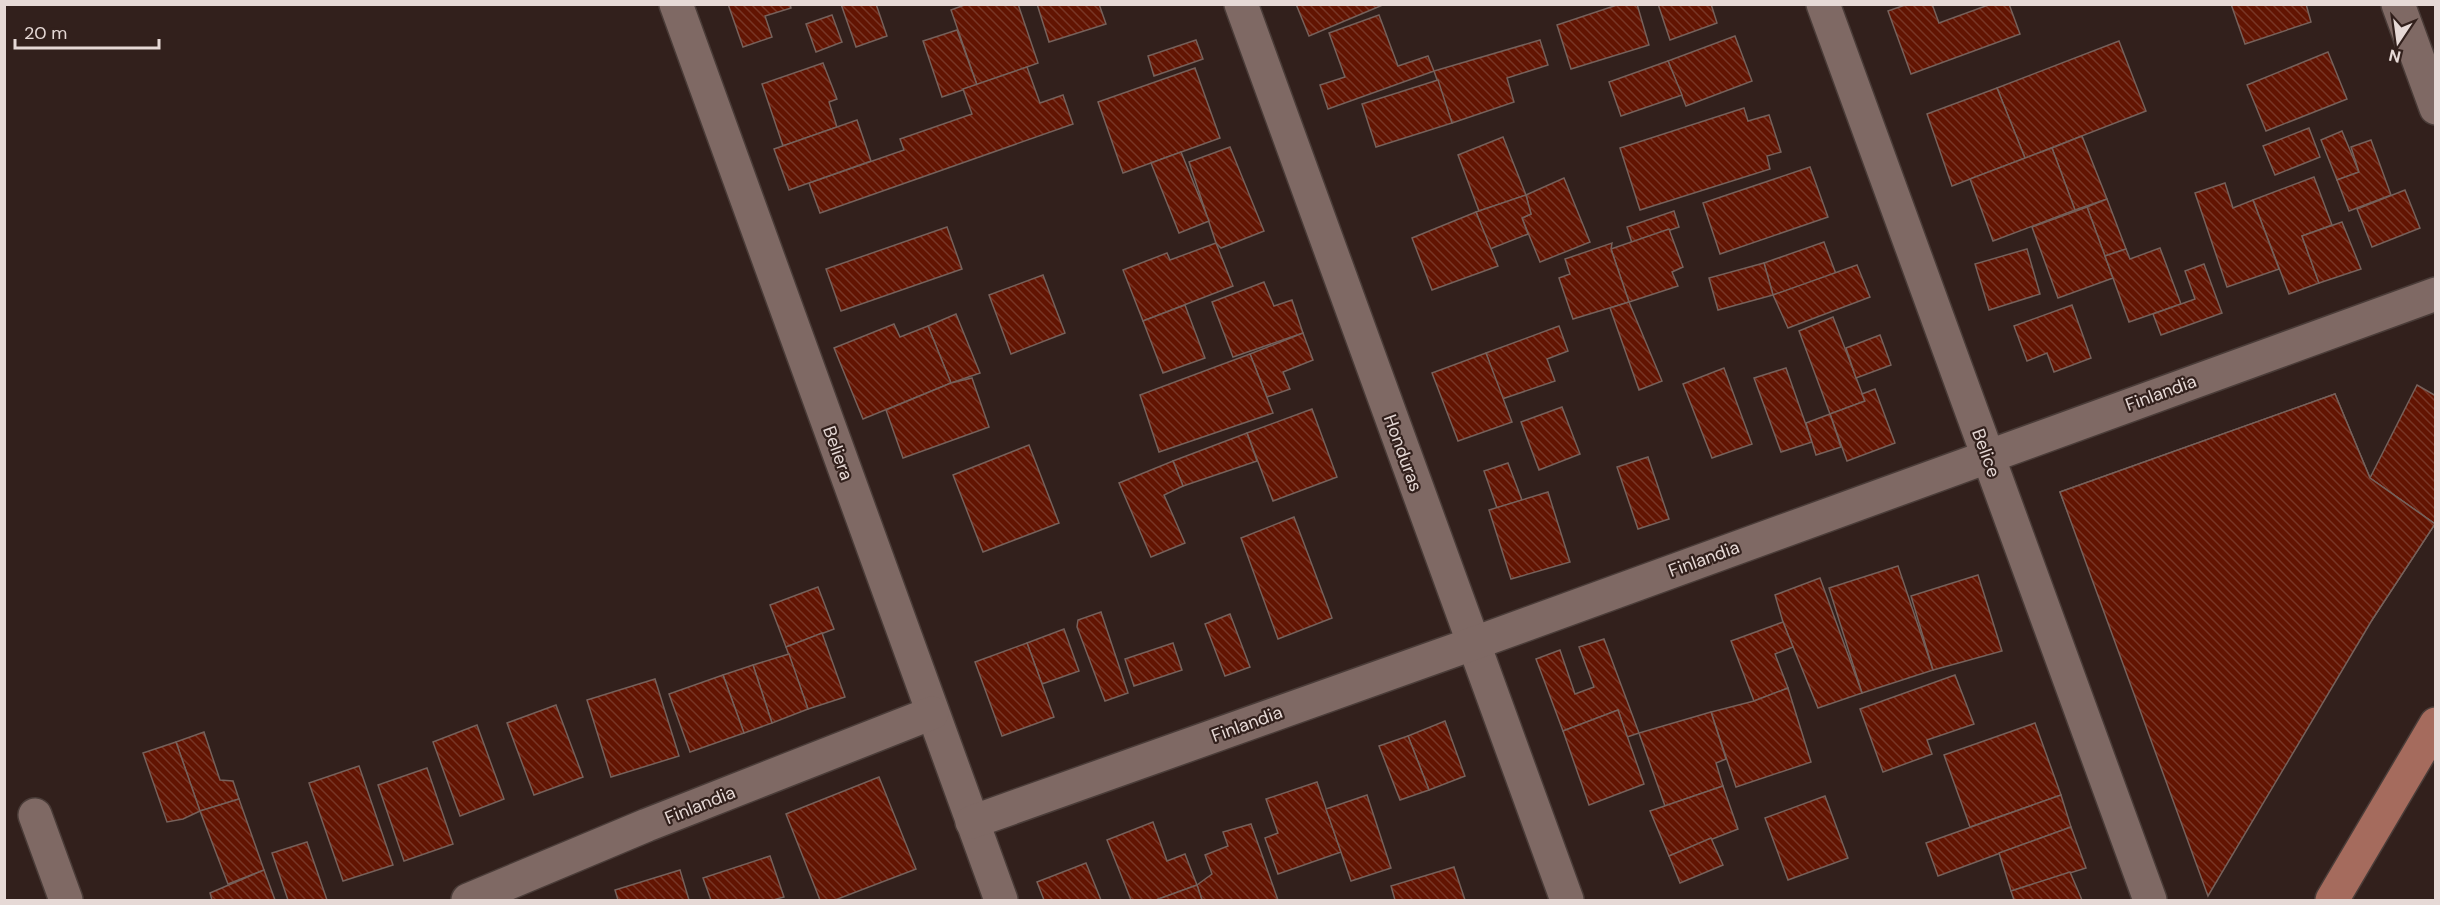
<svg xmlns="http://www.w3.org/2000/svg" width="2440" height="905" viewBox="0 0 2440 905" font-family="'DM Sans',sans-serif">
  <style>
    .building { fill: url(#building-back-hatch); stroke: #76615b; stroke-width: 1.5 }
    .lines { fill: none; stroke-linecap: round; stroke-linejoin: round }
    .minor-casing { stroke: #4a3c38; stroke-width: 36 }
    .major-casing { stroke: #4a3c38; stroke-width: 36 }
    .minor { stroke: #7f6964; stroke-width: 33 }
    .major { stroke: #a56b5d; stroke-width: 33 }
    .labels { text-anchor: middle; stroke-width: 4.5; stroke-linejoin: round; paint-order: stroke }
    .street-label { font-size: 18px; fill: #e6d9d6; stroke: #32201c }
  </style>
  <defs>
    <pattern id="building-back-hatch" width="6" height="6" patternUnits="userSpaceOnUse" patternTransform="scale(1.5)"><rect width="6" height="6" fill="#621402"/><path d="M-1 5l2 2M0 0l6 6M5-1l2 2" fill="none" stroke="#783626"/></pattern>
  </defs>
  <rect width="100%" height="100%" fill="#32201c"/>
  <g class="building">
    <path d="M728,4H790L791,8L765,16L772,37L743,47Z"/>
    <path d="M841,4H876L887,36L856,47Z"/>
    <path d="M967,4H1018L1038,63L977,85L951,10Z"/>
    <path d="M1037,4H1099L1106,24L1049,42Z"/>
    <path d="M1296,4H1385L1309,36Z"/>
    <path d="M1620,4H1637L1649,45L1571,69L1557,25Z"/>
    <path d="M1658,4H1711L1717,23L1670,40Z"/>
    <path d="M1908,4H1932L1939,23L1991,4H2009L2020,34L1911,74L1888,11Z"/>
    <path d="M2231,4H2306L2311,22L2245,44Z"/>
    <path d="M832,15L842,42L816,52L806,24Z"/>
    <path d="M1379,15L1398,66L1428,56L1434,71L1328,109L1320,85L1345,77L1329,33Z"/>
    <path d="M957,30L977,85L942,97L923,41Z"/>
    <path d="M1735,36L1752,81L1686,106L1668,61Z"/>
    <path d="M1196,40L1203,59L1154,76L1148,56Z"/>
    <path d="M1540,40L1548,65L1507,78L1514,102L1452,123L1434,71Z"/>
    <path d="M2119,41L2146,111L2025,158L1997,88Z"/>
    <path d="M2328,52L2347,99L2266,131L2247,85Z"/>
    <path d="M1668,61L1682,95L1621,116L1609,82Z"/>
    <path d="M823,63L837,99L829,102L837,127L783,146L762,84Z"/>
    <path d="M1027,67L1040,103L1063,95L1073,124L820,213L809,183L904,150L900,139L972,114L963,89Z"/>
    <path d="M1195,68L1220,138L1123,173L1098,102Z"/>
    <path d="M1438,80L1452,123L1376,147L1362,104Z"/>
    <path d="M1997,88L2025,158L1952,186L1927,114Z"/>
    <path d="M1744,108L1748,121L1769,115L1781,152L1767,156L1770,169L1640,210L1620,148Z"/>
    <path d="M857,120L871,161L789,190L774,149Z"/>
    <path d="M2309,128L2320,157L2275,175L2263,146Z"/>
    <path d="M2342,131L2359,172L2337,180L2321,140Z"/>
    <path d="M2082,136L2107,199L2075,210L2052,148Z"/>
    <path d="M1503,137L1526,195L1479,211L1458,155Z"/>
    <path d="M2371,140L2391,195L2349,211L2337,180L2359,172L2351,147Z"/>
    <path d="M1230,147L1264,231L1221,248L1216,243L1189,162Z"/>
    <path d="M2052,148L2075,210L1993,241L1970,179Z"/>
    <path d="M1181,152L1209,221L1179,233L1151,163Z"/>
    <path d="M1810,167L1828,217L1720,254L1703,203Z"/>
    <path d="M2314,177L2332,225L2302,236L2319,283L2289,294L2253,200Z"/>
    <path d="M1564,178L1590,242L1540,262L1522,218L1531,214L1526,195Z"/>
    <path d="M2225,183L2233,208L2253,200L2279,269L2227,287L2195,193Z"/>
    <path d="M2405,190L2420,228L2372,247L2357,209Z"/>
    <path d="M1526,195L1531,214L1522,218L1528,234L1490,249L1476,212Z"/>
    <path d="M2107,199L2126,249L2105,256L2087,207Z"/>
    <path d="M2087,207L2113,278L2058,298L2032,227Z"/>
    <path d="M1674,211L1679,227L1632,243L1627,227Z"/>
    <path d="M1476,212L1498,266L1432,290L1412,238Z"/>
    <path d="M2342,222L2361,269L2319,283L2302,236Z"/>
    <path d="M947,227L962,269L841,311L826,269Z"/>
    <path d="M1669,229L1683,267L1672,272L1678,286L1629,302L1611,249Z"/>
    <path d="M1824,242L1836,274L1773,295L1764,263Z"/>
    <path d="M1216,243L1233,286L1143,321L1123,270L1167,253L1170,260Z"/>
    <path d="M1612,243L1611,249L1629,302L1573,319L1559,278L1570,274L1565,259Z"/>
    <path d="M2160,248L2181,304L2129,322L2105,256L2126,249L2130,259Z"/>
    <path d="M2027,249L2040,294L1989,310L1975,264Z"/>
    <path d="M1764,263L1773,295L1718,310L1709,278Z"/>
    <path d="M2204,264L2222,313L2161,335L2153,314L2195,299L2185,271Z"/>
    <path d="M1857,265L1870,297L1788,328L1773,295Z"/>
    <path d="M1043,275L1065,333L1011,354L989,295Z"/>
    <path d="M1264,282L1274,306L1292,300L1303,333L1233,357L1212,302Z"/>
    <path d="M1629,302L1662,381L1639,390L1610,308Z"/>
    <path d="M1185,305L1205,358L1163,373L1143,321Z"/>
    <path d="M2072,305L2091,358L2054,372L2047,353L2027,361L2014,326Z"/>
    <path d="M956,314L980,373L951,383L928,326Z"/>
    <path d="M1833,317L1865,401L1830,414L1799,331Z"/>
    <path d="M894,324L900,337L928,326L951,383L863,419L834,348Z"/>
    <path d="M1559,326L1568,351L1547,359L1555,381L1502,399L1486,353Z"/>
    <path d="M1303,333L1313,360L1283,372L1290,389L1267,397L1250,354Z"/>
    <path d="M1880,335L1891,365L1856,378L1846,348Z"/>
    <path d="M1486,353L1512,422L1458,441L1432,373Z"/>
    <path d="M1250,354L1273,413L1159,452L1140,395Z"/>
    <path d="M1724,368L1752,444L1712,458L1683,384Z"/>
    <path d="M1786,368L1812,442L1781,452L1754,378Z"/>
    <path d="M972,378L989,427L903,458L886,410L951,383Z"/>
    <path d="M2417,385L2436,396L2435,524L2370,478Z"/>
    <path d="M1875,389L1895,443L1847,461L1830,414L1865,401L1862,394Z"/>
    <path d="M2335,394L2370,478L2435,524L2372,620L2305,532L2100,595L2060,492Z"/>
    <path d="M2335,394L2370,478L2435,524L2372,620L2208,896L2060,492Z"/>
    <path d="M1562,407L1580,454L1539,470L1521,422Z"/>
    <path d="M1312,409L1337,477L1273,501L1247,433Z"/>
    <path d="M1830,414L1841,447L1816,455L1806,423Z"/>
    <path d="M1247,433L1257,461L1183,486L1173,461Z"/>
    <path d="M1029,445L1059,523L983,552L953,475Z"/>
    <path d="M1648,457L1669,519L1638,529L1617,467Z"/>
    <path d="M1173,461L1183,486L1164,495L1185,543L1151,557L1119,483Z"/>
    <path d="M1508,463L1522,500L1497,508L1484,471Z"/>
    <path d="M1548,492L1570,562L1511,579L1489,510Z"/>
    <path d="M1294,517L1332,618L1278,639L1241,538Z"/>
    <path d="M1898,566L1933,670L1862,693L1829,588Z"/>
    <path d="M1978,575L2002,651L1933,670L1911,596Z"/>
    <path d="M1820,578L1862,693L1818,708L1783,622L1775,595Z"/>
    <path d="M818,587L834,629L786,647L770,605Z"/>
    <path d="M1101,612L1128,693L1105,701L1077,627L1078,620Z"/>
    <path d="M1230,614L1250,667L1225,676L1205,624Z"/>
    <path d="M1783,622L1793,647L1775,654L1788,688L1754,701L1731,641Z"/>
    <path d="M1064,629L1079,671L1042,684L1027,643Z"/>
    <path d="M822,633L845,697L808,709L786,647Z"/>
    <path d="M1604,639L1639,733L1627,737L1618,710L1563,731L1536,659L1560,650L1575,694L1594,687L1579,647Z"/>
    <path d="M1027,643L1054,717L1002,736L975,662Z"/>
    <path d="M1173,643L1182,670L1134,686L1125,659Z"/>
    <path d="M789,654L808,709L772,723L753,665Z"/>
    <path d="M753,665L772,723L744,733L723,675Z"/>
    <path d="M723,675L744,733L690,752L669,694Z"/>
    <path d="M1955,675L1974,724L1927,740L1932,754L1883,772L1860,709Z"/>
    <path d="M655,679L679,756L611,777L587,700Z"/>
    <path d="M1788,688L1811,762L1736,787L1711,712L1754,701Z"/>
    <path d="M556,705L583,777L534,795L507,723Z"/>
    <path d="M1618,710L1644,784L1589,805L1563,731Z"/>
    <path d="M1711,712L1726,759L1716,763L1723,786L1665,806L1639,733Z"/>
    <path d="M1445,721L1465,776L1429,790L1408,736Z"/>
    <path d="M2035,723L2061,795L1970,827L1944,755Z"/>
    <path d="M477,725L504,799L460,816L433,742Z"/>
    <path d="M204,732L220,780L233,781L239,799L200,811L176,742Z"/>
    <path d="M1408,736L1429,790L1400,800L1379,746Z"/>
    <path d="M176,742L200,811L183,819L167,822L143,753Z"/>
    <path d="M359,766L393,865L343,881L309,783Z"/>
    <path d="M427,768L453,844L404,861L378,785Z"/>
    <path d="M879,777L916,869L835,900H820L786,814Z"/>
    <path d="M1317,782L1341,852L1278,874L1265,838L1278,833L1266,799Z"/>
    <path d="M1723,786L1738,829L1669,856L1650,811Z"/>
    <path d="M1367,795L1391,868L1351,881L1326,809Z"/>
    <path d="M2061,795L2071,827L1938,876L1926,843Z"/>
    <path d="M1825,796L1848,858L1788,880L1765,818Z"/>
    <path d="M239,799L264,870L228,884L200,811Z"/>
    <path d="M1153,822L1167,861L1185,854L1197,885L1156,900H1131L1107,840Z"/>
    <path d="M1251,824L1278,900H1202L1197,885L1212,874L1205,855L1228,846L1223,832Z"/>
    <path d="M2071,827L2086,868L2011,891L1999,853Z"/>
    <path d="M1711,838L1723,865L1680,883L1669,856Z"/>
    <path d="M307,842L327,900H288L272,853Z"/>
    <path d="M770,856L784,897L773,900H711L703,878Z"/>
    <path d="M1086,863L1101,900H1044L1037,882Z"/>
    <path d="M1454,867L1465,900H1395L1391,886Z"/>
    <path d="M264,870L275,900H212L210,893Z"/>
    <path d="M680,870L689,900H618L615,890Z"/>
    <path d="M2070,872L2082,900H2014L2011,891Z"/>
    <path d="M1197,885L1202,900H1156Z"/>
  </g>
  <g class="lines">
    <defs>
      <g id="minor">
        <path d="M676,4L1001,900"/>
        <path d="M1241,4L1567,900"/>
        <path d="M1823,4L2150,900"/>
        <path d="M2398,4L2436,108"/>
        <path d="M35,815L66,900"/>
        <path d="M972,822L1472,644L2436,294"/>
        <path d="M468,900L647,825L932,713"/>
      </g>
      <path id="major" d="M2332,900L2436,724"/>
    </defs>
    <use href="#minor" class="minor-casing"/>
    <use href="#major" class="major-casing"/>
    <use href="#minor" class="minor"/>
    <use href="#major" class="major"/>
  </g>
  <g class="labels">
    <g class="street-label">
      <text transform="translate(2161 393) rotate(-20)" y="6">Finlandia</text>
      <text transform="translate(838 453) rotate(70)" y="6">Beliera</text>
      <text transform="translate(1403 453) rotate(70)" y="6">Honduras</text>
      <text transform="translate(1986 453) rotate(70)" y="6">Belice</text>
      <text transform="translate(1704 559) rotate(-20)" y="6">Finlandia</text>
      <text transform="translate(1247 724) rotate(-20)" y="6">Finlandia</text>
      <text transform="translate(700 805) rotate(-22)" y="6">Finlandia</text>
    </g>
  </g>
  <rect width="2440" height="905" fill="none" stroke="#e6d9d6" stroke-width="12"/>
  <g transform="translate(2398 42) rotate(193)" stroke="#32201c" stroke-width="4.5" paint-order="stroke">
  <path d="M0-4.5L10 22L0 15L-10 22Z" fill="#e6d9d6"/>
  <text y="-9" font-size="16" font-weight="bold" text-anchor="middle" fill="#e6d9d6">N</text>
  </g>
  <path d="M15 39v9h144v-9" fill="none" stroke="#e6d9d6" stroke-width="3"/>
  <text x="24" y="39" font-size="18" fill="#e6d9d6" stroke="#32201c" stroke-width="4.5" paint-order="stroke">20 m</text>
</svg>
